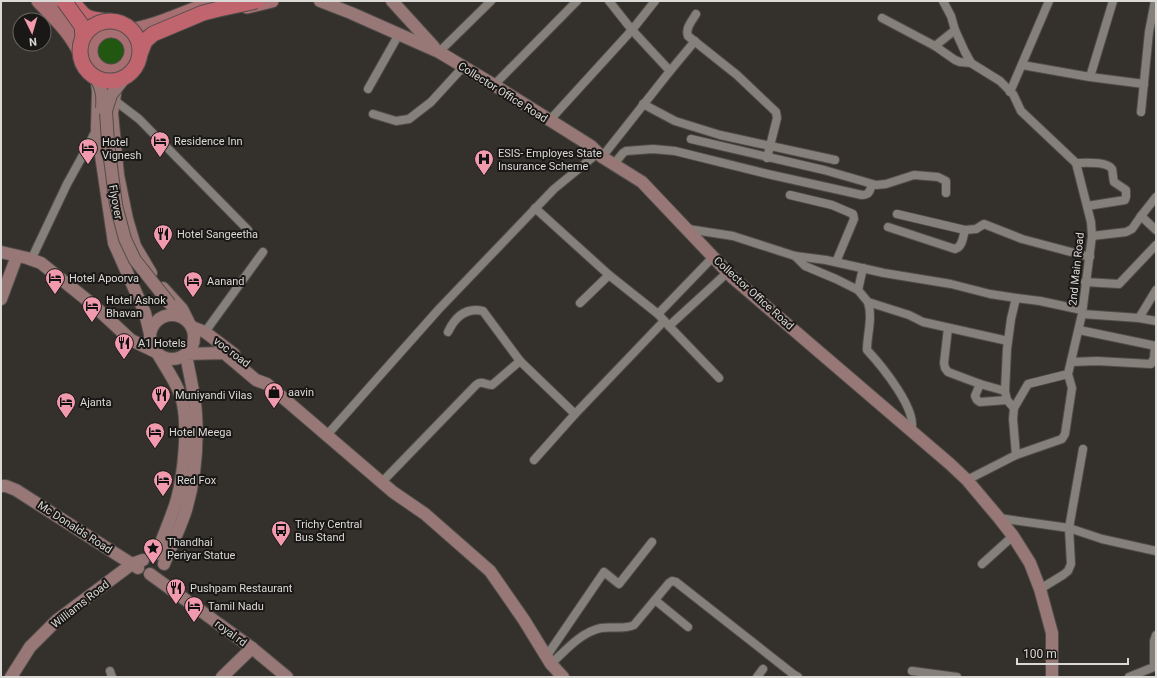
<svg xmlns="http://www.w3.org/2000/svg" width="1157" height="678" viewBox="0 0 1157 678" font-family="Roboto,sans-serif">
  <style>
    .green { fill: #225712 }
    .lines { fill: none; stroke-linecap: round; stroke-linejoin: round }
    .street-casing { stroke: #514e4a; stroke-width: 10 }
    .secondary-casing { stroke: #514e4a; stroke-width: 14 }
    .primary-casing { stroke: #514e4a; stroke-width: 15 }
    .highway-casing { stroke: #514e4a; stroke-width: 17 }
    .street { stroke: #85807a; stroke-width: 8 }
    .secondary { stroke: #977876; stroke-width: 12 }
    .primary { stroke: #a86f73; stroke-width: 13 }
    .highway { stroke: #c0646e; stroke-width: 15 }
    .secondary-bridge-casing { stroke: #514e4a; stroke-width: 14; stroke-linecap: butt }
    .highway-bridge-casing { stroke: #514e4a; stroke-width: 17; stroke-linecap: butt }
    .secondary-bridge { stroke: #977876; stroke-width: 12 }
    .highway-bridge { stroke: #c0646e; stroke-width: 15 }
    .labels { text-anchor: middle; stroke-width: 4; stroke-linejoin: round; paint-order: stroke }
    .street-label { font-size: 11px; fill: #dbd9d6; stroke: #1a1816 }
    .poi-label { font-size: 11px; fill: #dbd9d6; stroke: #1a1816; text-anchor: start }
  </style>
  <rect width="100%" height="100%" fill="#34302b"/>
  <circle class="green" cx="111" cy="51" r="17"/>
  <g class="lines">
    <defs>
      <g id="street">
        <path d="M943,1L951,16L955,30L965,52L971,63L1000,81L1013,94L1021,111L1076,163L1091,222L1092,236L1082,314L1068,374L1028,384L1014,408L1013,419L1016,455L967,480"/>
        <path d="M696,14C692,21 685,28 688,36L737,75L776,112L777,118L767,158"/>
        <path d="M882,18L935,46L955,60L960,62L971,63"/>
        <path d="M935,46L955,30"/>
        <path d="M439,52L491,1"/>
        <path d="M1022,65L1090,77L1113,1"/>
        <path d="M670,71L695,41"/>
        <path d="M1090,77L1144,84"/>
        <path d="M494,85L577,1"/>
        <path d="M368,89L399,34"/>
        <path d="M1010,92L1049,1"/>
        <path d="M114,100L139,119L248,230"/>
        <path d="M643,104L675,121L720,135L835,160"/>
        <path d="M1141,112L1149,32L1155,1"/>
        <path d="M373,114L396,121L409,119L431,102L463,67"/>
        <path d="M549,121L632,30L655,1"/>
        <path d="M691,139L824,170L876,185L886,184L914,175L938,177L946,181V193"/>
        <path d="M602,157L670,71L632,30L609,1"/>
        <path d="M1076,163C1084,163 1107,161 1112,169C1113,173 1113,179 1114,182L1126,190V197L1125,200L1087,206"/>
        <path d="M614,164L623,153L626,151L653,149L675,151L772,175L862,195C870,195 870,190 872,184"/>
        <path d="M790,195L832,205L853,214L854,219L836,262"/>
        <path d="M1156,197L1141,216L1156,230"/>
        <path d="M535,208L609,275L658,314L669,326"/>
        <path d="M897,214L965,230L976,229L984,224L1022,239L1090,257"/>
        <path d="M888,227L955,249C963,247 963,236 965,230"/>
        <path d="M688,229L733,236L795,256L826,260L884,273L951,284L990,294L1016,298"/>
        <path d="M1092,236L1126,232L1132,229L1141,216"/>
        <path d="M795,256L805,266L836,279L858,290L868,302L909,315L923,322L1008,341"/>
        <path d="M31,260L67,184L88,146L97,128"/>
        <path d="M1085,282L1119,284L1156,245"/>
        <path d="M858,290L863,268"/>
        <path d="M868,302C873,318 867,334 867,350C881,365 919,411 911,431"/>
        <path d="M580,303L609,275"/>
        <path d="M658,314L713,257"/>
        <path d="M1082,314L1139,318L1156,321"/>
        <path d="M1139,318L1156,290"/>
        <path d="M948,328L944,363L945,368L948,372L980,384L975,396L977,400L980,402L1007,400"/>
        <path d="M1079,330L1156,346"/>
        <path d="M205,332L263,252"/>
        <path d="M448,332C455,317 466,307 483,311L520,361"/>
        <path d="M1071,362L1097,361L1151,364L1154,358L1155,346"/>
        <path d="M719,378L669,326L728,272"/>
        <path d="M980,384L1005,391"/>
        <path d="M1014,408L1007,400L1005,391L1007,349L1011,319L1016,298L1040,301L1082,310"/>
        <path d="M327,435L439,309L554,189L598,153"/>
        <path d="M1016,455L1062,439L1065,434L1072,388L1068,374"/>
        <path d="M534,460L575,414L664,321"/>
        <path d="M382,482L476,385C482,380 485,385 492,385L520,361L575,414"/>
        <path d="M999,518L1069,528L1102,539L1156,551"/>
        <path d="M982,564L1013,536"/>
        <path d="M1040,589L1063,575L1068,571L1071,564L1069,528L1083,449"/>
        <path d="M655,600L688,627"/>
        <path d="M546,657L604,572L619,584L652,542"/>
        <path d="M551,664C565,651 581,632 601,628C612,626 624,630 634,625L669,583L672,581L676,582L793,674L798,677"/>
        <path d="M110,671L112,677"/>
        <path d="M912,671L957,677"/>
        <path d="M757,677L763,669"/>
        <path d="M1129,677L1154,667V641L1156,635"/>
      </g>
      <g id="secondary">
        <path d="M320,1L351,13L439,52L494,85L591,146L602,157L642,182L733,278L950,464L967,480L999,518L1013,536L1030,563L1040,589L1052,633V677"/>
        <path d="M392,1L434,47"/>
        <path d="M95,64L98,92L97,128L114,243L145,313L150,334"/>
        <path d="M124,67L116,88L112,113L118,175L127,219L135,246L151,273"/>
        <path d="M1,252L27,258L41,263L92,304L131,340L156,352"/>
        <path d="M163,288L182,309L188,321"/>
        <path d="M1,299L17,256"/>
        <circle cx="172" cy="337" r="22"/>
        <path d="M192,327L205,332L234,354"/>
        <path d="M1,486H6L16,490L138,568"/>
        <path d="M157,554C163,535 172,517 177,499C184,473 188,429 183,404C179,386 167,370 158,354"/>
        <path d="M164,564C171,546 180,529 186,510C195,479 198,447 196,414C195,394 189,374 186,354L224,353L256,380L267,384L393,492L425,514L490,571L524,620L551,664L563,677"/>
        <path d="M150,574L252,648L287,677"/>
        <path d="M11,677L30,647L57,620L132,564L143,560"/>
        <path d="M222,677L252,648"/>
      </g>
      <g id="primary">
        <path d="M38,1C54,18 70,32 80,54"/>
        <path d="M53,1L74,25"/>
        <path d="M247,7L272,1"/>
        <path d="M114,31C151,31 182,11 217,1"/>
        <circle cx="111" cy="51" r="20"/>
        <path d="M128,61L133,53L145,41"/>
      </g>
      <path id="highway" d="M72,1C85,19 87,19 109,21"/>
    </defs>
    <use href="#street" class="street-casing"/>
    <use href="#secondary" class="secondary-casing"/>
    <use href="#primary" class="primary-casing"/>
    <use href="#highway" class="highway-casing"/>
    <use href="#street" class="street"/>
    <use href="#secondary" class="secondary"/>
    <use href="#primary" class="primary"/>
    <use href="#highway" class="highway"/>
    <defs>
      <g id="secondary-bridge">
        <path d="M126,76L111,95L106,111L108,143L116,205L125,239L135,260L170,304"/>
        <path d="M96,78C102,89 103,96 102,108"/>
      </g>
      <g id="highway-bridge">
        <path d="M64,1L82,26L83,37"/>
        <circle cx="110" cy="51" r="30"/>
        <path d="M140,54L145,41L153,34L203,13L219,9L256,1"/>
      </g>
    </defs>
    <use href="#secondary-bridge" class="secondary-bridge-casing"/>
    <use href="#highway-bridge" class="highway-bridge-casing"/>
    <use href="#secondary-bridge" class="secondary-bridge"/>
    <use href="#highway-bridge" class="highway-bridge"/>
  </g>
  <defs>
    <symbol id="hotel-pin" viewBox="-11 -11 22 30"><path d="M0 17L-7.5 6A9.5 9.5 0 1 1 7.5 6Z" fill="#f29aad" stroke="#1a1816"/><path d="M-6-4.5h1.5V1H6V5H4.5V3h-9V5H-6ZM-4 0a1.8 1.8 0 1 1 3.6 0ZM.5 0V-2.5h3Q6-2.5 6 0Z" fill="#111"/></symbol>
    <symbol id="hospital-pin" viewBox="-11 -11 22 30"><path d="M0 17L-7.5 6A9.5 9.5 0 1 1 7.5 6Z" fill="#f29aad" stroke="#1a1816"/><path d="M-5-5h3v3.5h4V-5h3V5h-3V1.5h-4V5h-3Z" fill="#111"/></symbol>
    <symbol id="restaurant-pin" viewBox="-11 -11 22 30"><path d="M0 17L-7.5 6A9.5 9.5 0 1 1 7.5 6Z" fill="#f29aad" stroke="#1a1816"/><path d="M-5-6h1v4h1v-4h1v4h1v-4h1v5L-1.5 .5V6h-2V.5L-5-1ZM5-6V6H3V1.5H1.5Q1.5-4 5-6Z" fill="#111"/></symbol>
    <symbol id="shop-pin" viewBox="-11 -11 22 30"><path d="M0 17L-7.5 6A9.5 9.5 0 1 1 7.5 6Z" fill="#f29aad" stroke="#1a1816"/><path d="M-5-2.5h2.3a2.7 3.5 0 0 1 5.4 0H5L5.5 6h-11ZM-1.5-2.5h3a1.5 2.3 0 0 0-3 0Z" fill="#111"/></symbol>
    <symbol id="bus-pin" viewBox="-11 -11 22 30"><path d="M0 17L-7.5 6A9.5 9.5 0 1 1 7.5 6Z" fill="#f29aad" stroke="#1a1816"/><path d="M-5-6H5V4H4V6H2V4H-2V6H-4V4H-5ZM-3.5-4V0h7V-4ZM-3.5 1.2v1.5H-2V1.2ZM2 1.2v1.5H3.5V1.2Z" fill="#111"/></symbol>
    <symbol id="sight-pin" viewBox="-11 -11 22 30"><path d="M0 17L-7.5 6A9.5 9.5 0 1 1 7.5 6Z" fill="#f29aad" stroke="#1a1816"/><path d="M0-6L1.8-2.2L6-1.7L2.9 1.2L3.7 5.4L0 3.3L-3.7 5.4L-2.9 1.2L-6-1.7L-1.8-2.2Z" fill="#111"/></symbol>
  </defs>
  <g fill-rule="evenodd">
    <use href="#hotel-pin" x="149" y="130" width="22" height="30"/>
    <use href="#hotel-pin" x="77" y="137" width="22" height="30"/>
    <use href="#hospital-pin" x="473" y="148" width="22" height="30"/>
    <use href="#restaurant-pin" x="152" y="223" width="22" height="30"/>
    <use href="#hotel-pin" x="44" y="267" width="22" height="30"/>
    <use href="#hotel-pin" x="182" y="270" width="22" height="30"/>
    <use href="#hotel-pin" x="81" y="295" width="22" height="30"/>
    <use href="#restaurant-pin" x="113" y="332" width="22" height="30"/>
    <use href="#shop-pin" x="263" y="381" width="22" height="30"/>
    <use href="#restaurant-pin" x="150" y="384" width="22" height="30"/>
    <use href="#hotel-pin" x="55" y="391" width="22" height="30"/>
    <use href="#hotel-pin" x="144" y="421" width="22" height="30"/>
    <use href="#hotel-pin" x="152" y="469" width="22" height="30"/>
    <use href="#bus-pin" x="270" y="519" width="22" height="30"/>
    <use href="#sight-pin" x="142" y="537" width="22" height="30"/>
    <use href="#restaurant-pin" x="165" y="577" width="22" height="30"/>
    <use href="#hotel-pin" x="183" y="595" width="22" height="30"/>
  </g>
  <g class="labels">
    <g class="street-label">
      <text transform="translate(503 92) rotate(32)" y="4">Collector Office Road</text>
      <text transform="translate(116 202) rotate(80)" y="4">Flyover</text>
      <text transform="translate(1076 269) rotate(-84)" y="4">2nd Main Road</text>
      <text transform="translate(754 293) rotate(42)" y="4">Collector Office Road</text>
      <text transform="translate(232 352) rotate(37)" y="4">voc road</text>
      <text transform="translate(75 527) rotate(33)" y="4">Mc Donalds Road</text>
      <text transform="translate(80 604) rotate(-38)" y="4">Williams Road</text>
      <text transform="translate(231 633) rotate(36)" y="4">royal rd</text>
    </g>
    <g class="poi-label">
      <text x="174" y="145">Residence Inn</text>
      <text x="102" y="146">Hotel<tspan x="102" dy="13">Vignesh</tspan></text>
      <text x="498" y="157">ESIS- Employes State<tspan x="498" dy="13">Insurance Scheme</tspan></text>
      <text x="177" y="238">Hotel Sangeetha</text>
      <text x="69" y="282">Hotel Apoorva</text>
      <text x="207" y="285">Aanand</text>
      <text x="106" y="304">Hotel Ashok<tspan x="106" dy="13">Bhavan</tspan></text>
      <text x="138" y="347">A1 Hotels</text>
      <text x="288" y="396">aavin</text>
      <text x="175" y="399">Muniyandi Vilas</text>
      <text x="80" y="406">Ajanta</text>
      <text x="169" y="436">Hotel Meega</text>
      <text x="177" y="484">Red Fox</text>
      <text x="295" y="528">Trichy Central<tspan x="295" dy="13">Bus Stand</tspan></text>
      <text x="167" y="546">Thandhai<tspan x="167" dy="13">Periyar Statue</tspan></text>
      <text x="190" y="592">Pushpam Restaurant</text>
      <text x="208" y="610">Tamil Nadu</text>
    </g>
  </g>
  <rect width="1157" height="678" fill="none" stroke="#dbd9d6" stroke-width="4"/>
  <g transform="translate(32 32) rotate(175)"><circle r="19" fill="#1a1816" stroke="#676563"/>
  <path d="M0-3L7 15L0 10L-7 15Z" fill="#f29aad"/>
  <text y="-6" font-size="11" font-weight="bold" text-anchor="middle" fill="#dbd9d6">N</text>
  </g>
  <path d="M1017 658v6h111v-6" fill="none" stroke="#dbd9d6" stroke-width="2"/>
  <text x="1023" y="658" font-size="12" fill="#dbd9d6" stroke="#1a1816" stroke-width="3" paint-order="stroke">100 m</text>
</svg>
